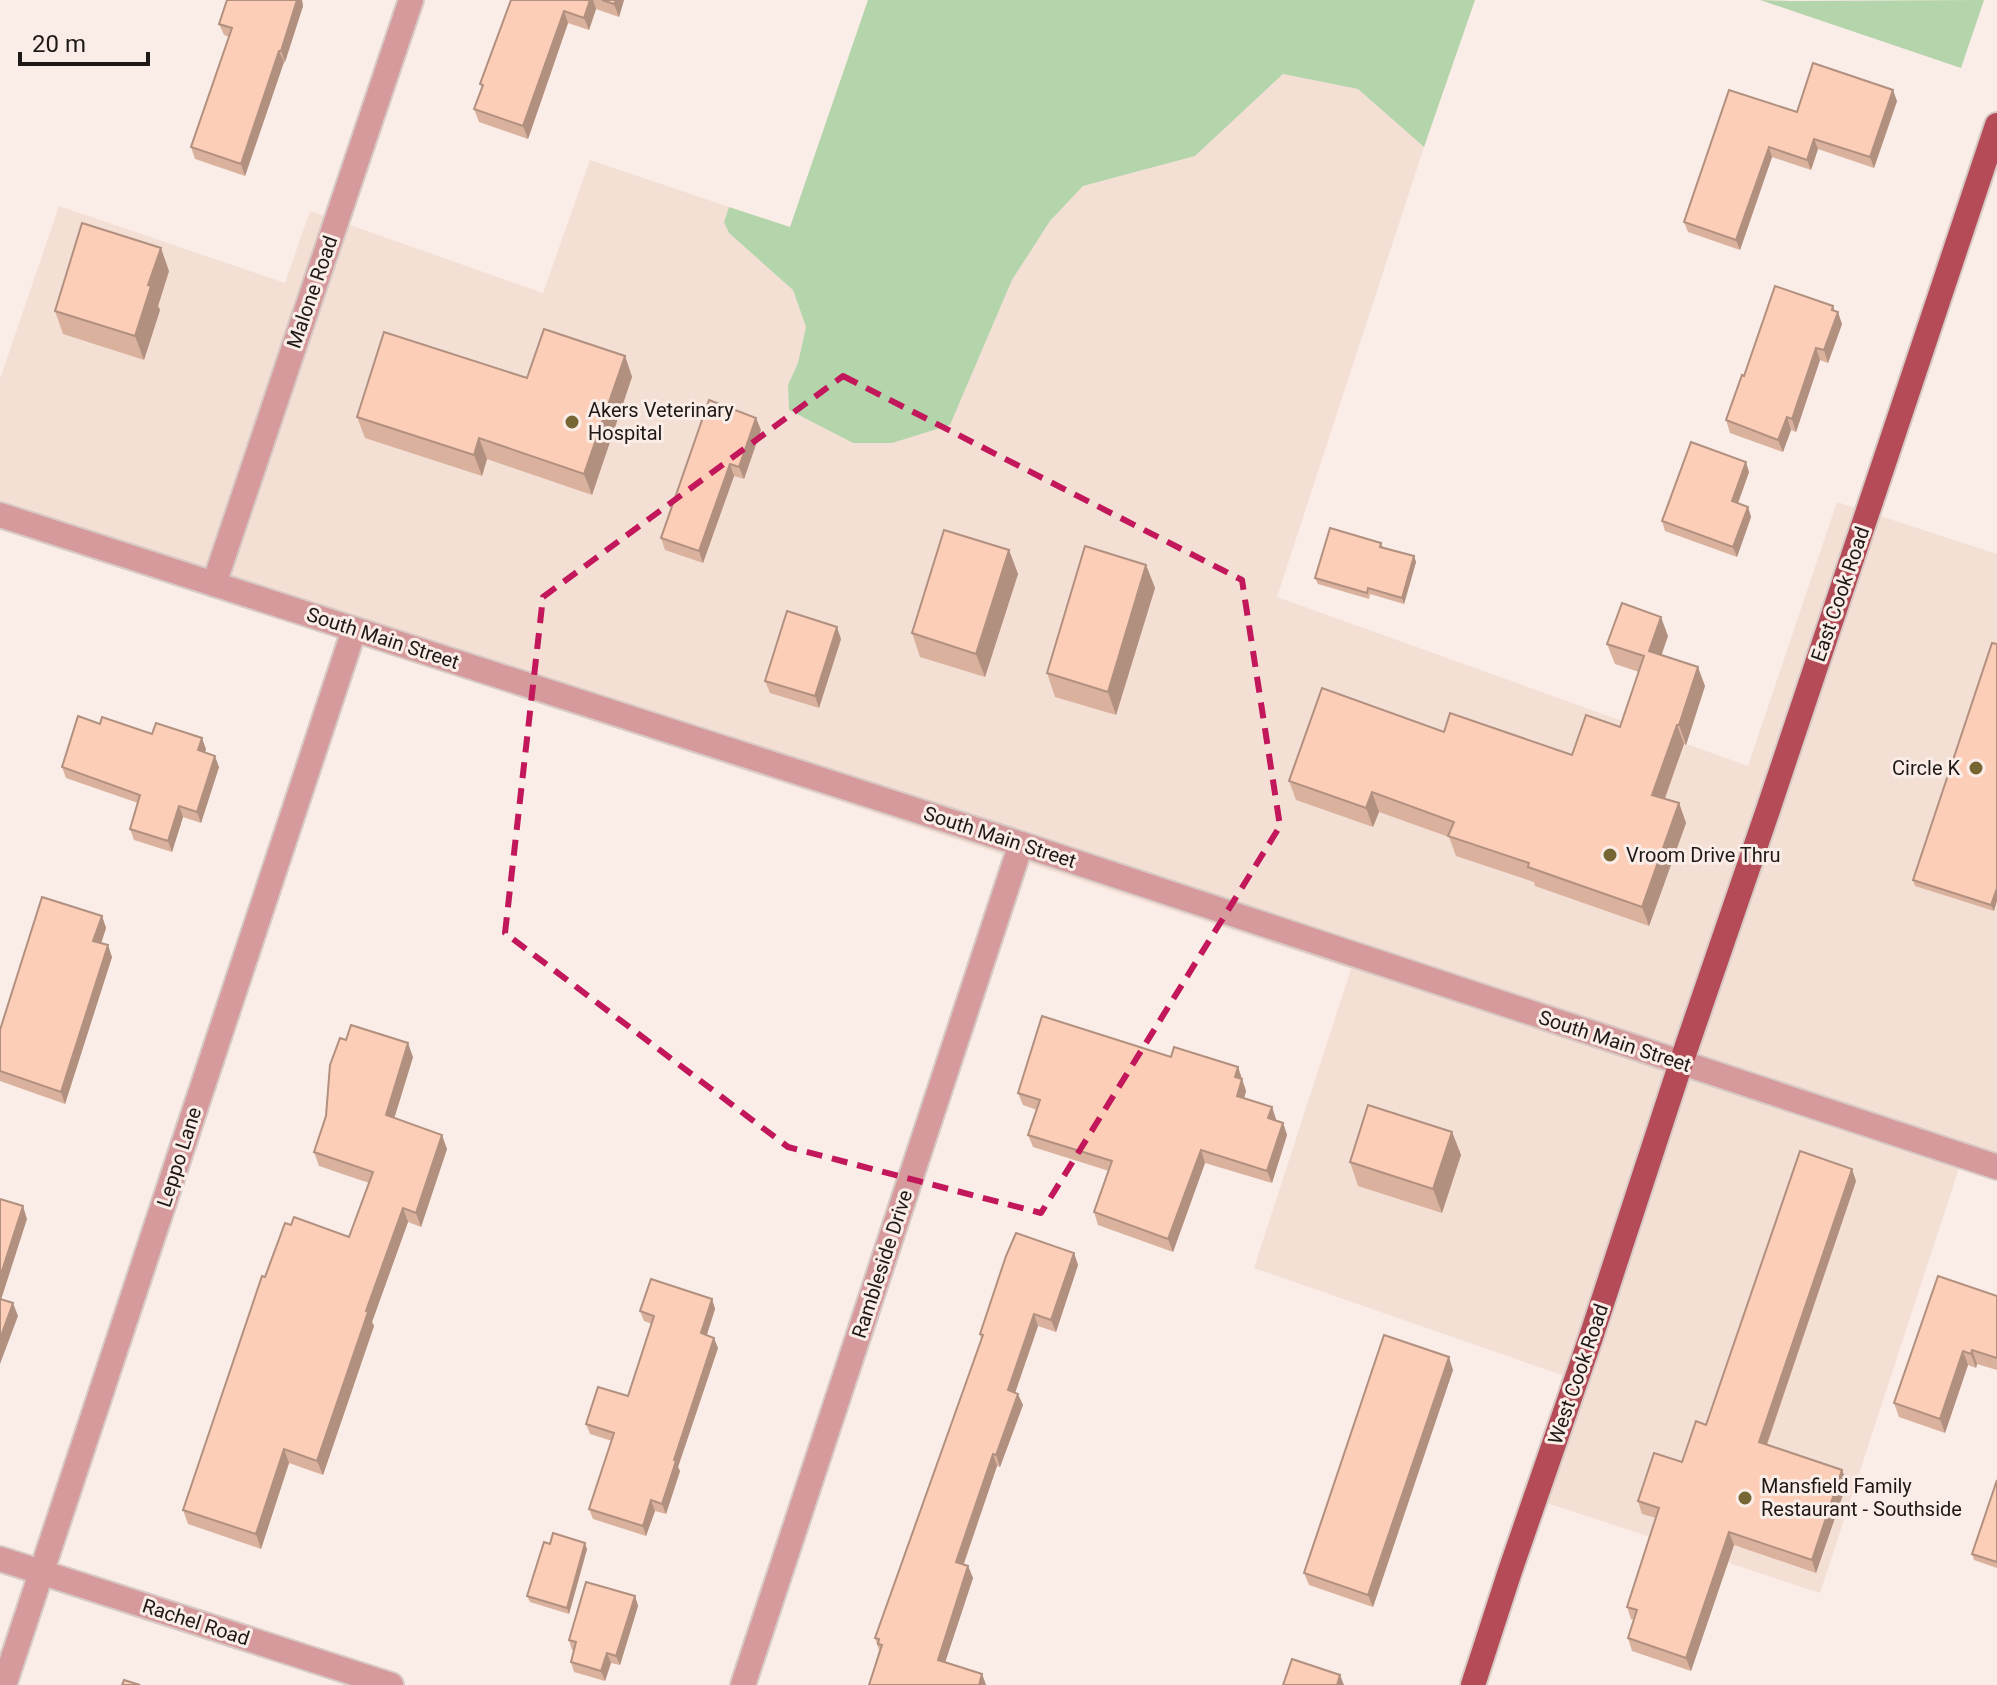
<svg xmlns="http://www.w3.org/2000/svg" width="1997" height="1685" viewBox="0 0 1997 1685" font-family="Roboto,sans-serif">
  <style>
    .built { fill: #f4dfd5 }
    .green { fill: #b4d4ab }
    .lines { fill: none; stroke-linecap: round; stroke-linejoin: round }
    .minor-casing { stroke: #d7cac5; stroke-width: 28 }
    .major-casing { stroke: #d7cac5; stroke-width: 28 }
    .minor { stroke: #d6999c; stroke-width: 24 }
    .major { stroke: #b54b57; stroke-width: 24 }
    .wall { fill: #dab19d }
    .shaded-wall { fill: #b19080 }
    .building { fill: #fdceb7; stroke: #b19080; stroke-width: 2 }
    .marked { fill: none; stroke: #c2185b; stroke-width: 6; stroke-dasharray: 16 10; stroke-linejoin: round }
    .poi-dot { fill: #756634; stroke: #faece6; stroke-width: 3 }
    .labels { text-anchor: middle; stroke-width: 6; stroke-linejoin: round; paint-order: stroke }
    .street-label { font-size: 20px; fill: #1e1917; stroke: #faece6 }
    .poi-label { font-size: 20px; fill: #1e1917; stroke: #faece6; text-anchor: start }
  </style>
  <rect width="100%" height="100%" fill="#faece6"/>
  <path class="built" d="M1283,74L1358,89L1424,147L1277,597L1748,766L1837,502L1997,554V1167L1963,1156L1820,1593L1535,1499L1576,1380L1254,1268L1351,969L0,527V379L59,206L285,283L310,211L543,293L590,160L729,207L724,222L729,233L793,290L806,327L798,363L788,385L789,410L853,443L950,425L1012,280L1050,221L1083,186L1195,156Z"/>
  <g class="green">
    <path d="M868,0H1475L1424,147L1358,89L1283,74L1195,156L1083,186L1050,221L1012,280L950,425L892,443H853L789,410L788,385L798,363L806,327L793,290L729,233L724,222L729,207L790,227Z"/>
    <path d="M1760,0L1790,1L1984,0L1961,68Z"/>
  </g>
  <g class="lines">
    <defs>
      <g id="minor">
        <path d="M0,515L1021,844L1997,1167"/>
        <path d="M214,584L411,0"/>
        <path d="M0,1559L391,1685"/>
        <path d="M4,1685L354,630"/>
        <path d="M743,1685L1021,844"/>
      </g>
      <path id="major" d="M1473,1685L1510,1571L1591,1337L1681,1063L1768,810L1997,125"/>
    </defs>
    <use href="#minor" class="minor-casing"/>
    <use href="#major" class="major-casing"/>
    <use href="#minor" class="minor"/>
    <use href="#major" class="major"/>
  </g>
  <g class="wall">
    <path d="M511,0H624L619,17L596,9L589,30L568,23L528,139L479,122L474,109L482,88L480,84Z"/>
    <path d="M302,2L303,6L285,62H284L245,176L195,159L191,147L229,37L224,35L219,24Z"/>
    <path d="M1897,101L1874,168L1818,149L1811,170L1772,157L1740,250L1688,232L1684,222L1797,112Z"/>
    <path d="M169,271L158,306L160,310L144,360L63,334L55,311Z"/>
    <path d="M1835,311L1842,324L1828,363L1820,360L1796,432L1791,430L1783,452L1730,433L1726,420L1744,376Z"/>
    <path d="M625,356L632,377L592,495L487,459L482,476L365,438L357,417Z"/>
    <path d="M761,430L744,479L734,476L703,563L665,550L661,538Z"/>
    <path d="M1749,472L1738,504L1748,507L1751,517L1737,557L1665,531L1662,521Z"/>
    <path d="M1381,543L1383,547L1414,556L1416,562L1404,604L1370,594L1369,599L1318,584L1315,578Z"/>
    <path d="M1009,550L1018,574L985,677L920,657L912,633Z"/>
    <path d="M1146,565L1155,588L1116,715L1055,697L1047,673Z"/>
    <path d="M1668,636L1661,655L1705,686L1686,745L1684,744L1665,799L1679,803L1686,823L1649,926L1535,886L1534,882L1456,856L1449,837L1379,812L1373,827L1296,800L1289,781L1444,732L1572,755L1620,727L1639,672L1615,664L1607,644Z"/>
    <path d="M841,639L819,708L770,693L765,681Z"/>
    <path d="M1992,643L1994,911L1915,886L1913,880Z"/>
    <path d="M100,724L152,734L206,749L205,752L219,767L201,823L183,817L172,852L134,840L130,829L138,803L66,778L62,767Z"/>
    <path d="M102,916L106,928L101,943L112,957L65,1104L0,1081V1030Z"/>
    <path d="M413,1057L394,1118L447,1149L421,1227L408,1222L372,1322L374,1326L323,1475L289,1463L261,1549L188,1524L183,1510L265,1277L291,1225L349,1237L369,1183L319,1166L314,1152L326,1116Z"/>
    <path d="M1171,1057L1238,1067L1246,1091L1244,1099L1272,1107L1276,1120L1283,1123L1287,1135L1272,1183L1205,1163L1173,1252L1098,1225L1094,1212L1109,1171L1033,1147L1028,1135L1037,1110L1023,1105L1018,1093Z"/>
    <path d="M1452,1132L1461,1155L1442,1213L1358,1186L1350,1162Z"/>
    <path d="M1856,1181L1767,1445L1842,1470L1847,1483L1816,1573L1734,1545L1691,1671L1632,1651L1628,1638L1634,1620L1631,1619L1627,1607L1656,1518L1642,1514L1638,1501L1682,1462Z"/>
    <path d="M1074,1253L1078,1265L1056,1332L1038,1326L1015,1392L1023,1405L1000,1467L997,1466L964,1564L968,1566L973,1578L945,1662L982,1674L986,1685H869L879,1650L875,1638L981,1339L980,1334Z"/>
    <path d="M1997,1296V1370L1977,1364L1976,1368L1968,1365L1945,1433L1899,1417L1894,1403Z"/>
    <path d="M712,1299L715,1309L707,1335L718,1348L678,1467L680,1471L666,1514L655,1511L646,1536L593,1519L589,1509L612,1441L590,1434L586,1424L628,1396L652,1324L644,1321L640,1311Z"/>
    <path d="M1453,1370L1373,1607L1309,1585L1304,1573Z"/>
    <path d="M1997,1480V1568L1974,1560L1972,1554Z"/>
    <path d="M550,1544L587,1549L569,1614L530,1602L527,1596Z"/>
    <path d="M635,1596L638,1606L620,1665L611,1663L605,1681L574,1672L571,1662L574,1650H572L569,1640Z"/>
  </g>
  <g class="shaded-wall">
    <path d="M297,0H302L303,6L285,62L281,51Z"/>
    <path d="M590,0H593L596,9L589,30L584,18Z"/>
    <path d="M616,0H624L619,17L614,4Z"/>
    <path d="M564,11L568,23L528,139L523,126Z"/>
    <path d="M279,51L284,62L245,176L241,164Z"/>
    <path d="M1893,90L1897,101L1874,168L1870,157Z"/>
    <path d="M1814,139L1818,149L1811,170L1807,160Z"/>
    <path d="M1769,147L1772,157L1740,250L1736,240Z"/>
    <path d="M161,248L169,271L158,306L160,310L144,360L135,336L148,285Z"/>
    <path d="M1833,306L1836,316L1838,312L1842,324L1828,363L1824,350Z"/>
    <path d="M1816,348L1820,360L1796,432L1792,419Z"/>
    <path d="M625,356L632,377L592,495L584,474Z"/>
    <path d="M1787,417L1791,430L1783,452L1778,440Z"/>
    <path d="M756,418L761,430L744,479L739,467Z"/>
    <path d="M479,438L487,459L482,476L474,455Z"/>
    <path d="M1746,462L1749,472L1735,511L1732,501Z"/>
    <path d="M730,464L734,476L703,563L699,551Z"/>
    <path d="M1748,507L1751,517L1737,557L1733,547Z"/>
    <path d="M1009,550L1018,574L985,677L976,654Z"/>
    <path d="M1414,556L1416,562L1404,604L1402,598Z"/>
    <path d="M1146,565L1155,588L1116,715L1108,692Z"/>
    <path d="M1661,617L1668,636L1656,671L1649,651Z"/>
    <path d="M837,627L841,639L819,708L815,696Z"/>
    <path d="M1698,667L1705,686L1686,745L1679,725Z"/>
    <path d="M1677,725L1684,744L1659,814L1652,795Z"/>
    <path d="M202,738L206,749L202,761L198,750Z"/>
    <path d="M215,756L219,767L201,823L197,812Z"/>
    <path d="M1372,792L1379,812L1373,827L1366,808Z"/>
    <path d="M1679,803L1686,823L1649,926L1642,907Z"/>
    <path d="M179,806L183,817L172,852L168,841Z"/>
    <path d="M1997,888V901L1994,911L1991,905Z"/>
    <path d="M102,916L106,928L98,953L93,941Z"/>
    <path d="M108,945L112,957L65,1104L61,1092Z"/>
    <path d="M408,1043L413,1057L391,1129L386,1115Z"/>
    <path d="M1238,1067L1246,1091L1241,1109L1237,1096L1235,1077Z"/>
    <path d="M1272,1107L1276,1119L1273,1130L1268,1118Z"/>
    <path d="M1283,1123L1287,1135L1272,1183L1267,1171Z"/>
    <path d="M1452,1132L1461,1155L1442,1213L1433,1189Z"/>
    <path d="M442,1135L447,1149L421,1227L416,1213Z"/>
    <path d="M1201,1150L1205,1163L1173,1252L1168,1239Z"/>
    <path d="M1852,1169L1856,1181L1763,1455L1759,1442Z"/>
    <path d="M23,1206L27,1219L0,1303V1277Z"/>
    <path d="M403,1208L408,1222L372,1322L374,1326L323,1475L317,1461L366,1311Z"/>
    <path d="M1074,1253L1078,1265L1056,1332L1051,1320Z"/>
    <path d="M712,1299L715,1309L704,1343L701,1333Z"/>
    <path d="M13,1303L18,1316L0,1364V1339Z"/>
    <path d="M1034,1314L1038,1326L1012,1402L1008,1390Z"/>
    <path d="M714,1338L718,1348L678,1467L680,1471L666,1514L662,1504L674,1460Z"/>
    <path d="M1972,1350L1977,1364L1976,1368L1971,1354Z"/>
    <path d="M1963,1351L1968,1365L1945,1433L1940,1419Z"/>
    <path d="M1449,1357L1453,1370L1373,1607L1368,1595Z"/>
    <path d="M1018,1394L1023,1405L1000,1467L996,1455Z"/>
    <path d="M284,1449L289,1463L261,1549L256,1534Z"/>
    <path d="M993,1454L997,1466L960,1574L956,1562Z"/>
    <path d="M1842,1470L1847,1483L1816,1573L1812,1560Z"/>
    <path d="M651,1500L655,1511L646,1536L643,1526Z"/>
    <path d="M1729,1532L1734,1545L1691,1671L1686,1658Z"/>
    <path d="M585,1543L587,1549L569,1614L567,1608Z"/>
    <path d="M968,1566L973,1578L942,1672L938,1660Z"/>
    <path d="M635,1596L638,1606L620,1665L616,1656Z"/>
    <path d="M607,1653L611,1663L605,1681L601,1671Z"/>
    <path d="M982,1674L986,1685H979Z"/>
    <path d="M1340,1675L1344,1685H1337Z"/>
  </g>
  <g class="building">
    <path d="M227,0H297L281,51H279L241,164L191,147L232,28L219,24Z"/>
    <path d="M511,0H590L584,18L564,11L523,126L474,109L483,85L480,84Z"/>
    <path d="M602,0H616L614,4Z"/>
    <path d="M1813,63L1893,90L1870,157L1814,139L1807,160L1769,147L1736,240L1684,222L1729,90L1797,112Z"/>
    <path d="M82,223L161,248L148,285L151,286L135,336L55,311Z"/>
    <path d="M1775,286L1833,306L1832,310L1838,312L1824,350L1816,348L1792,419L1787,417L1778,440L1726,420L1742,375L1744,376Z"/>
    <path d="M544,329L625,356L584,474L479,438L474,455L357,417L384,332L527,378Z"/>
    <path d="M709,400L756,418L739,467L730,464L699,551L661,538Z"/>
    <path d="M1691,442L1746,462L1732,501L1748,507L1733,547L1662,521Z"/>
    <path d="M1330,528L1381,543L1380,547L1414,556L1402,598L1368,588L1367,593L1315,578Z"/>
    <path d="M944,530L1009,550L976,654L912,633Z"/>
    <path d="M1085,546L1146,565L1108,692L1047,673Z"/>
    <path d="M1622,603L1661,617L1649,651L1698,667L1679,725H1677L1652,795L1679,803L1642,907L1528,867L1529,863L1448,836L1454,822L1372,792L1366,808L1289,781L1322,688L1444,732L1450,713L1572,755L1586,715L1620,727L1644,656L1607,644Z"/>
    <path d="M787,611L837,627L815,696L765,681Z"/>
    <path d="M1992,643L1997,644V888L1991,905L1913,880Z"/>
    <path d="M78,716L100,724L102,717L152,734L156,723L202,738L198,750L215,756L197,812L179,806L168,841L130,829L140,795L62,767Z"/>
    <path d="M42,897L102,916L93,941L108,945L61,1092L0,1071V1030Z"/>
    <path d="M1042,1016L1171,1057L1174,1047L1238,1067L1235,1077L1242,1079L1237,1096L1272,1107L1268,1118L1283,1123L1267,1171L1201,1150L1168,1239L1094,1212L1112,1161L1028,1135L1040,1100L1018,1093Z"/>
    <path d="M351,1025L408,1043L386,1115L442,1135L416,1213L403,1208L366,1311L368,1312L317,1461L284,1449L256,1534L183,1510L262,1276L265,1277L285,1223L291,1225L294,1217L349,1237L373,1172L314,1152L326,1116L330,1065L340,1038L346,1040Z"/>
    <path d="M1368,1105L1452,1132L1433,1189L1350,1162Z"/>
    <path d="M1800,1151L1852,1169L1759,1442L1842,1470L1812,1560L1729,1532L1686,1658L1628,1638L1637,1610L1627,1607L1659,1508L1638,1501L1654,1453L1682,1462L1696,1421L1706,1425Z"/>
    <path d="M0,1199L23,1206L0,1277Z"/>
    <path d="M1016,1233L1074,1253L1051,1320L1034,1314L1008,1390L1018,1394L996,1455L993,1454L956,1562L968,1566L938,1660L982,1674L979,1685H869L882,1645L878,1644L879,1639L875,1638L983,1335L980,1334L1006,1256Z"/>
    <path d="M1938,1276L1997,1296V1358L1972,1350L1971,1354L1963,1351L1940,1419L1894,1403Z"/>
    <path d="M651,1279L712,1299L701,1333L714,1338L674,1460L676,1461L662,1504L651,1500L643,1526L589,1509L614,1433L586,1424L598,1387L628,1396L654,1316L640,1311Z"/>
    <path d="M0,1299L13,1303L0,1339Z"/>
    <path d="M1384,1335L1449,1357L1368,1595L1304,1573Z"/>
    <path d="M1997,1480V1562L1972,1554Z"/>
    <path d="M553,1533L585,1543L567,1608L527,1596L544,1542L550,1544Z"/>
    <path d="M586,1582L635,1596L616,1656L607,1653L601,1671L571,1662L576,1642L569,1640Z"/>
    <path d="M1292,1659L1340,1675L1337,1685H1283Z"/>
    <path d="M124,1680L140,1685H122Z"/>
  </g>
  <path class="marked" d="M843,376L1242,580L1280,826L1041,1213L788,1147L505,933L543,597Z"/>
  <g class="poi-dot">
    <circle cx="572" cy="422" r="8"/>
    <circle cx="1976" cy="768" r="8"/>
    <circle cx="1610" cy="855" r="8"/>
    <circle cx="1745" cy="1498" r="8"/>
  </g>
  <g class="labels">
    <g class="street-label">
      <text transform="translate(312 292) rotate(-71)" y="7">Malone Road</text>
      <text transform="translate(1840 594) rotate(-71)" y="7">East Cook Road</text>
      <text transform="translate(383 638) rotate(18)" y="7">South Main Street</text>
      <text transform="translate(1000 837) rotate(18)" y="7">South Main Street</text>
      <text transform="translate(1615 1041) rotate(18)" y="7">South Main Street</text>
      <text transform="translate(179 1157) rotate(-72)" y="7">Leppo Lane</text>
      <text transform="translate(882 1264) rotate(-72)" y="7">Rambleside Drive</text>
      <text transform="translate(1578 1374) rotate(-71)" y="7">West Cook Road</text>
      <text transform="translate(196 1622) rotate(18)" y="7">Rachel Road</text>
    </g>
    <g class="poi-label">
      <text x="588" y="417">Akers Veterinary<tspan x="588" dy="23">Hospital</tspan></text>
      <text x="1960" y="775" text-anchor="end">Circle K</text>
      <text x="1626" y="862">Vroom Drive Thru</text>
      <text x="1761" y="1493">Mansfield Family<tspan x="1761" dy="23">Restaurant - Southside</tspan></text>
    </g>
  </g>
  <path d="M20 52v12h128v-12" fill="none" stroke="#1e1917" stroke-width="4"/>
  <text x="32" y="52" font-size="24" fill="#1e1917" stroke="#faece6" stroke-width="6" paint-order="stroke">20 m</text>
</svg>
